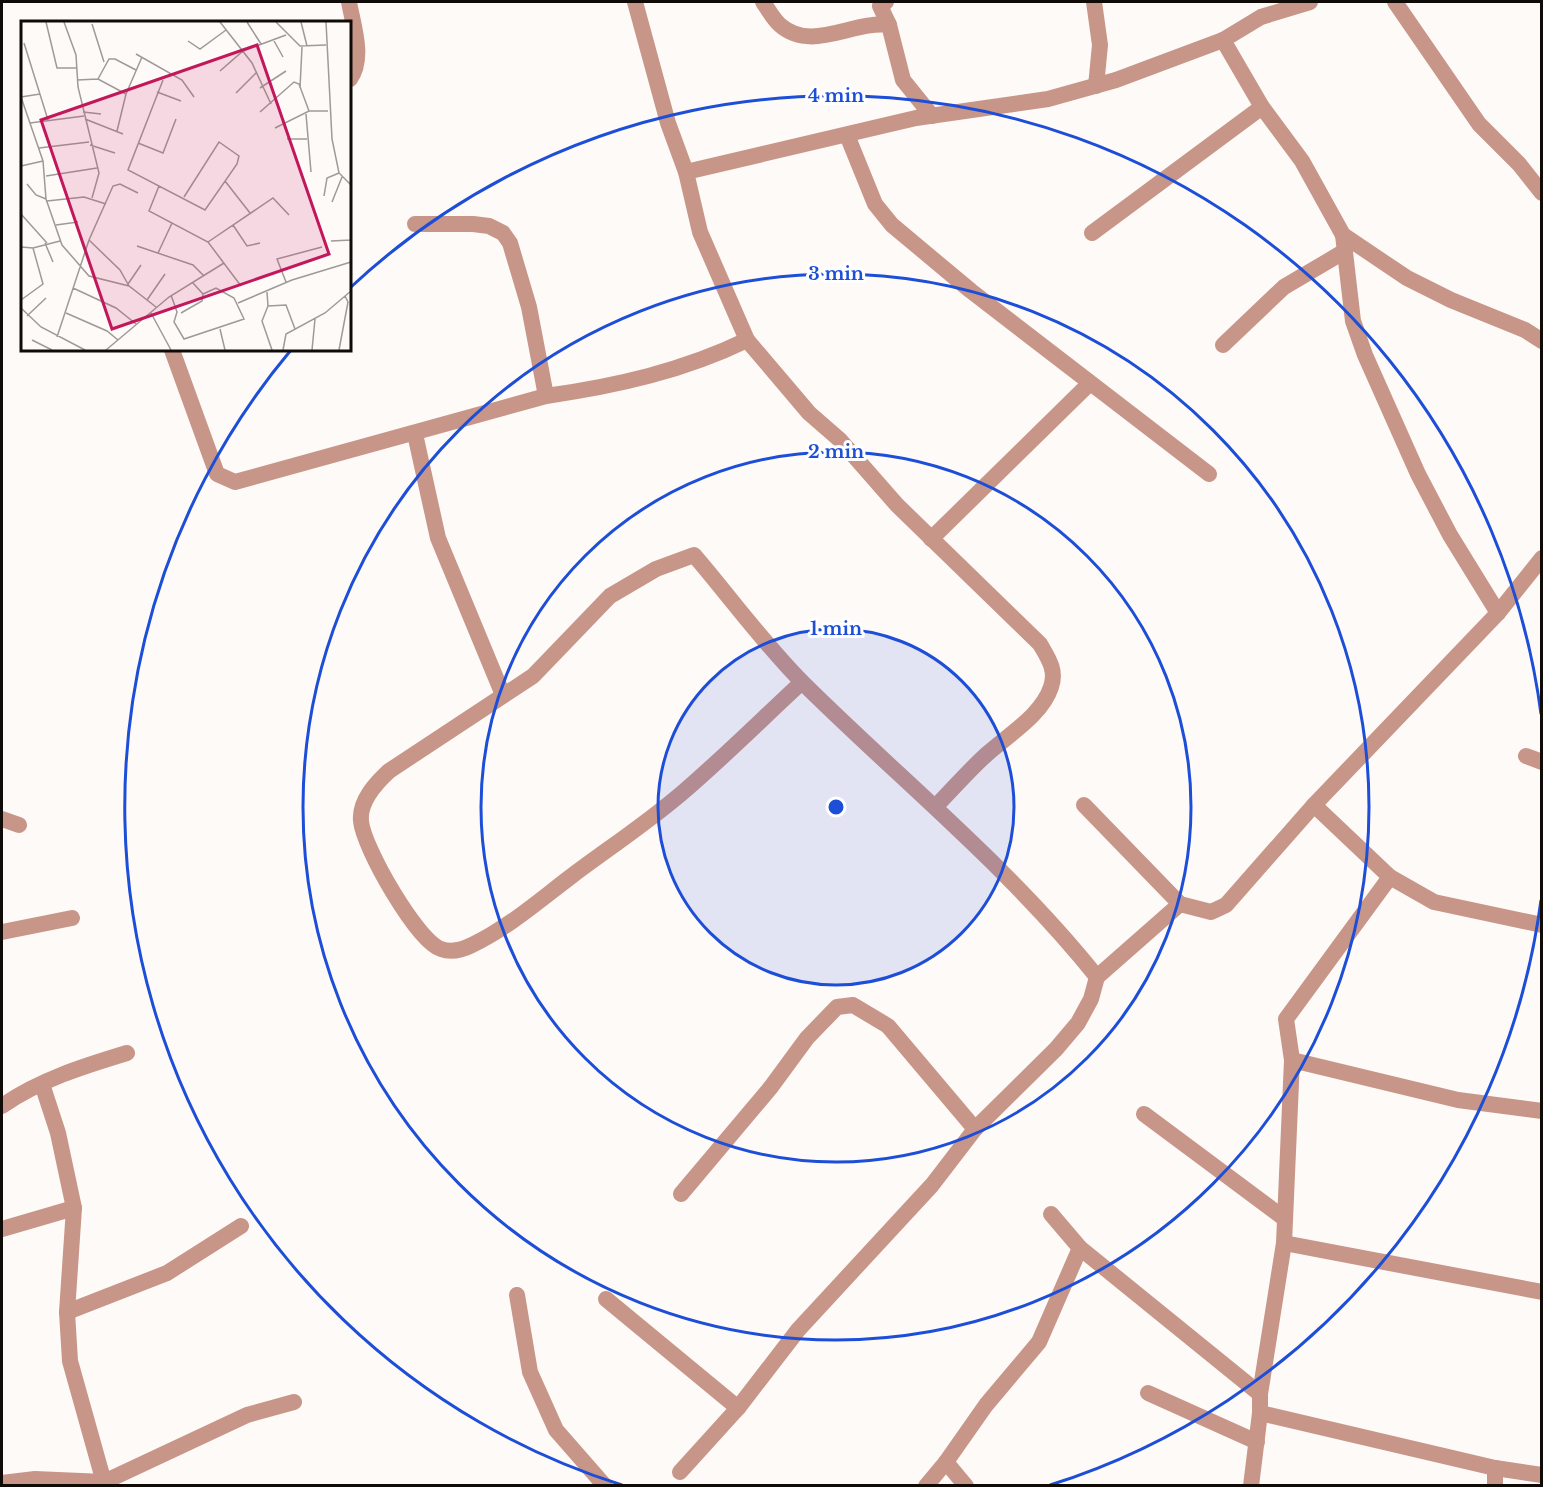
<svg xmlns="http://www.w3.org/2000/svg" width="1543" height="1487" viewBox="0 0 1543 1487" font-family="'Libre Baskerville',serif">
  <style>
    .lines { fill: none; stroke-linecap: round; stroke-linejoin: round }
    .street { stroke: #c79689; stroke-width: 16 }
    .ring { fill: none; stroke: #1d4ed8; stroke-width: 3 }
    .inset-road { fill: none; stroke: #9f9a98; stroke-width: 1.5 }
    .view { fill: #c2185b; fill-opacity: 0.15; stroke: #c2185b; stroke-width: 3 }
    .inset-edge { fill: none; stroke: #110b08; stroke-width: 3 }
    .centre { fill: #1d4ed8; stroke: #fff; stroke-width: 3 }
    .ring-label { font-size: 18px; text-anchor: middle; font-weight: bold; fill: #1d4ed8; stroke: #fff; stroke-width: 6; stroke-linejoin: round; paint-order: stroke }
  </style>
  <rect width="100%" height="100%" fill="#fefaf8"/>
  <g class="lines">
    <g class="street">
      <path d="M349,2C353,25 365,58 350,79"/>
      <path d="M635,2L668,123L686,172L700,232L747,340L809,413L840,440L897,505L1040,644C1048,658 1057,670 1051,687C1042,715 1008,735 987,754C969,770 953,789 935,807"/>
      <path d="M763,2C768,9 773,19 780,25C812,53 853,20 889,25L903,80L932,116"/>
      <path d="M886,2L880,6L889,25"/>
      <path d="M1094,2L1100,45L1096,86"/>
      <path d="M1395,2L1479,124L1519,164L1542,193"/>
      <path d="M1223,40L1262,107L1302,161L1343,235L1407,278L1451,300L1525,330L1542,341"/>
      <path d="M847,135L875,204L892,225L971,291L1209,474"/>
      <path d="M686,172L916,118L1048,99L1116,80L1223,40L1261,17L1310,2"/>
      <path d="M415,224H473L489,226L503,233L510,243L529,307L546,396"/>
      <path d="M1092,233L1262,107"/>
      <path d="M1343,235L1353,321L1365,355L1418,474L1450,535L1498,613"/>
      <path d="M1223,345L1284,287L1345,251"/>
      <path d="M172,350L217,474L235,482L546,396C616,386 683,371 747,340"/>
      <path d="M415,434L438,538L503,695"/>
      <path d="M931,539L1090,383"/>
      <path d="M1526,756L1542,762"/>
      <path d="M1084,805L1180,904L1211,912L1226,905L1314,805L1498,613L1542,558"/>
      <path d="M1314,805L1390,877L1434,902L1542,925"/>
      <path d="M2,819L19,825"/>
      <path d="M2,932L72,918"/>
      <path d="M1097,977L1180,904"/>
      <path d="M1292,1060L1458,1100L1542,1111"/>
      <path d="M42,1084L58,1133L74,1208L67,1312L70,1361L105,1486"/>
      <path d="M2,1106C39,1080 84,1066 127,1053"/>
      <path d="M1144,1114L1285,1219"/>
      <path d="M681,1194L771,1087L807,1038L837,1007L853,1005L888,1026L975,1129"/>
      <path d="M1051,1214L1080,1248L1260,1394"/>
      <path d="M2,1229L74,1208"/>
      <path d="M1284,1243L1542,1292"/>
      <path d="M517,1295L530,1372L556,1430L605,1486"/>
      <path d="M606,1299L738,1408"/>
      <path d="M67,1312L167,1273L241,1226"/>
      <path d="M1148,1393L1257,1442"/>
      <path d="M1260,1413L1495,1468L1542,1475"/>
      <path d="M946,1462L966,1486"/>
      <path d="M680,1472L738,1408L798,1330L932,1185L975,1129L1056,1049L1078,1023L1091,999L1097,977C1010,868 902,781 803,683C764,644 730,597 694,555L656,569L610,596L533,676L389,771C376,783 359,801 361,821C363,847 417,941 441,949C452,953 462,950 472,945C508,928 541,899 573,875C609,848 647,823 682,793C723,758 762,719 802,682"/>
      <path d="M2,1483L35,1479L104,1482L247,1415L294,1402"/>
      <path d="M926,1486L946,1462L986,1405L1039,1342L1080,1248"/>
      <path d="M1251,1486L1260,1413V1394L1284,1243L1292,1060L1286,1019L1390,877"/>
      <path d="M1495,1486V1468"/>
    </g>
  </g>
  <circle cx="836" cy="807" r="178" fill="#1d4ed8" fill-opacity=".12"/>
  <g class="ring">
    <circle cx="836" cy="807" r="178"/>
    <circle cx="836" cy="807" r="355"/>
    <circle cx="836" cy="807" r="533"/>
    <path d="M1541 900A711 711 0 0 1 1050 1485M622 1485A711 711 0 0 1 291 350M351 287A711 711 0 0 1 1541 714"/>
  </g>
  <g transform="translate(21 21)">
    <rect width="330" height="330" fill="#fefaf8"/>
    <path class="inset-road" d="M25,1L36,47H56M43,1L55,34L57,66L78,152L71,177M199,1L231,42L250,83M226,1L240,23M255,1L279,25L305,24M280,1L286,25M305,1L311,118L318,152L330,164M71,3L83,41M252,18L262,36M167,20L179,28L205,9M3,22L27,99M115,33L161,59L173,76M199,50L222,30L265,14M77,58L88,38H94L115,49M56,59L77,58L105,73M142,59L107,149L184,189L216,143L218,135L198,121L163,176M239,67L265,50M279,67L281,26M136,71L160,80M215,72L235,52M0,76L22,140L25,178L41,224L68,255L108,265L135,286M0,76L19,73M62,91L80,93M239,91L273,61L278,63L288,90M285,93L290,151M64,98L102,113M9,102L63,95M254,107L288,90H307M96,110L105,73L121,36M266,118H286M117,122L142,132L155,98M69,124L94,132M18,127L68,121M0,145L22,140M25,155L76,147M204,160L229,192M6,163L15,174L25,178M138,165L128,190L187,221L220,265M303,175L306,157L318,152M26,180L63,176L85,183M311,181L321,156M0,193L26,222M330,198V219M35,204L57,201M212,204L226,225L239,222M68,219L99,249L108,265M310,220L330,219M187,221L252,177L268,194M24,222L32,241M116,225L172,244L183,255M0,226L12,227L39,220M137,232L151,202M265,261L256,238L301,226M107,263L120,244M52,267L95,287L115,303M246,271L247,285L241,300L251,329M150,274L156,291L153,301L163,318L223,298L213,277L195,267L182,273L172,262M0,279L22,263L12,227M126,279L144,253M217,282L271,259L330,241M247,285L265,284L274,308M0,287L20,306L64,329M45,292L86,310L97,319M130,292L150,329M160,292L181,280L182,273M6,295L25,277M199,308L204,329M36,316L68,219L92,165L99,163L117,172M11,319L31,329M85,329L148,276L203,242M262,329L265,313L304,292L330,270M291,329L294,298M318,329L327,281L324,275"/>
    <path class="view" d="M236,24L308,233L91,308L20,99Z"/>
    <rect width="330" height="330" class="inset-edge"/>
  </g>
  <circle cx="836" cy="807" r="9" class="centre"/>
  <g class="ring-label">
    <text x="836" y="102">4 min</text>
    <text x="836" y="280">3 min</text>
    <text x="836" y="458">2 min</text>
    <text x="836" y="635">1 min</text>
  </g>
  <rect width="1543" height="1487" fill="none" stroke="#110b08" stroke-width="6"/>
</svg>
